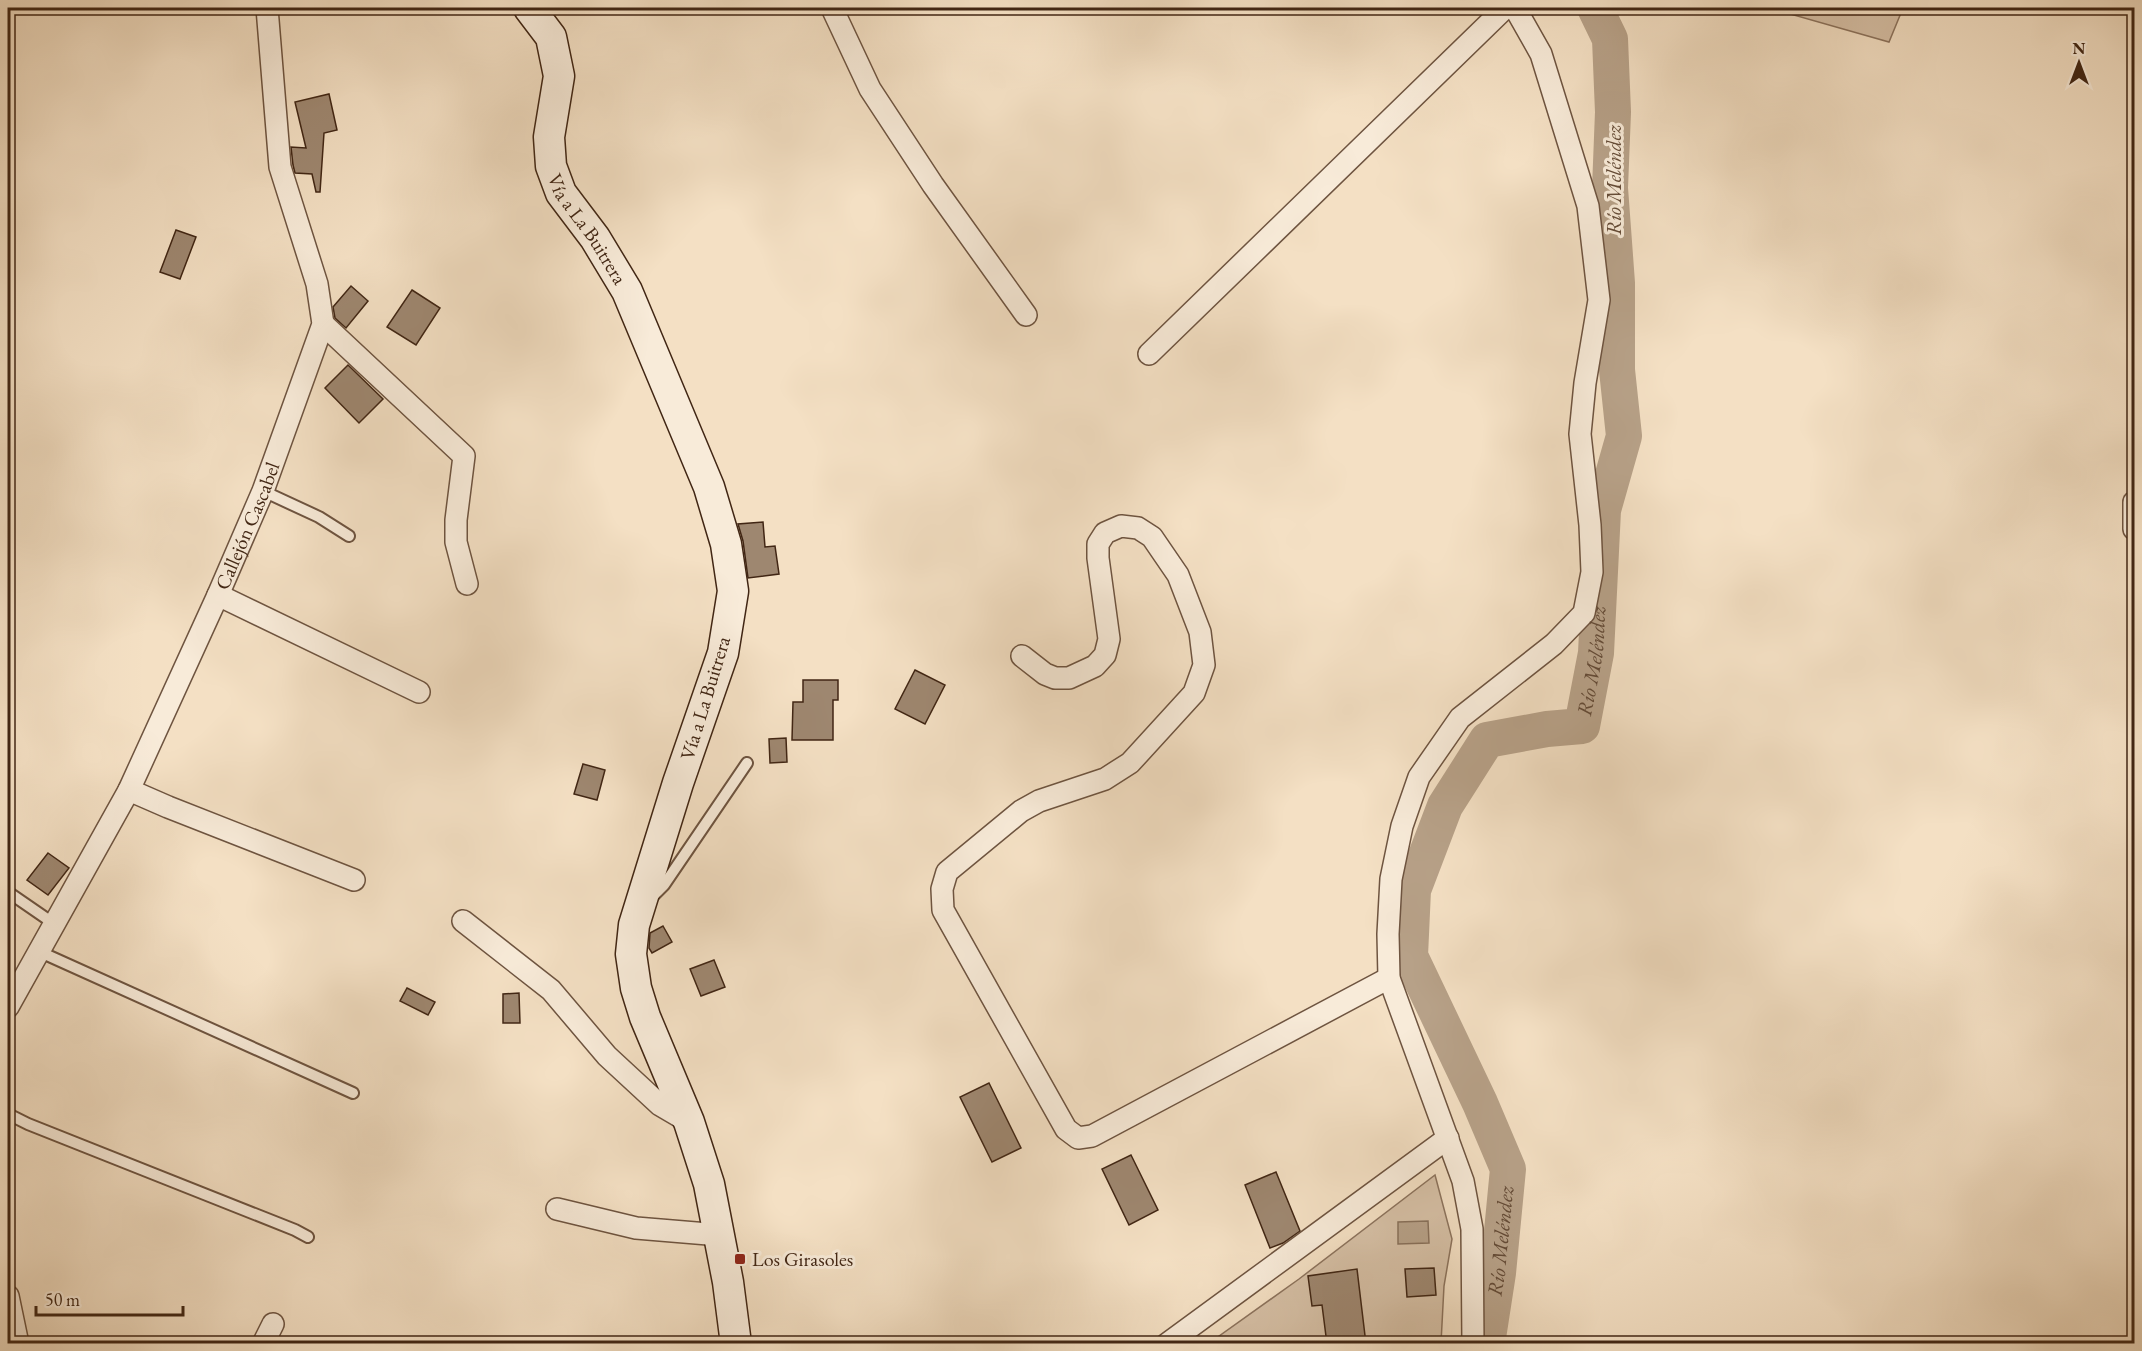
<svg xmlns="http://www.w3.org/2000/svg" width="2142" height="1351" viewBox="0 0 2142 1351" font-family="'EB Garamond',serif">
  <style>
    .green { fill: #d6c0a6; stroke: #8c735d; stroke-width: 1.5 }
    .water { fill: #b7a188; stroke: #88705a; stroke-width: 1.5 }
    .lines { fill: none; stroke-linecap: round; stroke-linejoin: round }
    .river { stroke: #b7a188; stroke-width: 36 }
    .building { fill: #9e8770; stroke: #412614; stroke-width: 1.5 }
    .lane-casing { stroke: #6e5440; stroke-width: 14 }
    .street-casing { stroke: #6e5440; stroke-width: 24 }
    .secondary-casing { stroke: #412614; stroke-width: 33 }
    .lane { stroke: #f8ebd9; stroke-width: 10 }
    .street { stroke: #f8ebd9; stroke-width: 21 }
    .secondary { stroke: #f8ebd9; stroke-width: 30 }
    .poi-dot { fill: #8f2418; stroke: #f8ebd9; stroke-width: 2 }
    .labels { text-anchor: middle; stroke-width: 6; stroke-linejoin: round; paint-order: stroke }
    .street-label { font-size: 20px; fill: #412614; stroke: #f8ebd9 }
    .poi-label { font-size: 20px; fill: #412614; stroke: #f8ebd9; text-anchor: start }
    .water-label { font-size: 21px; font-style: italic; fill: #644b37; stroke: #f8ebd9 }
  </style>
  <rect width="100%" height="100%" fill="#f4e0c4"/>
  <filter id="stains"><feTurbulence type="fractalNoise" baseFrequency=".00333" numOctaves="4"/><feColorMatrix values="0 0 0 0 .2 0 0 0 0 .09 0 0 0 0 .02 0 0 0 .5 -.17"/></filter>
  <radialGradient id="worn" r=".72"><stop offset=".6" stop-color="#630" stop-opacity="0"/><stop offset="1" stop-color="#630" stop-opacity=".3"/></radialGradient>
  <g class="green">
    <path d="M1769,8H1903L1889,42Z"/>
    <path d="M1435,1175L1452,1239L1444,1286L1441,1343L1208,1344L1299,1279Z"/>
  </g>
  <path class="water" d="M1428,1221L1429,1243L1398,1244V1222Z"/>
  <g class="lines">
    <path class="river" id="s1" d="M1487,1344L1498,1273L1508,1169L1480,1103L1410,956L1413,890L1445,806L1487,740L1547,729L1582,726L1596,653L1603,510L1624,436L1617,370V283L1610,188L1613,112L1610,39L1595,8"/>
  </g>
  <g class="building">
    <path d="M329,94L337,130L324,133L320,192H316L312,174L295,173L293,165L291,147L306,148L295,102Z"/>
    <path d="M176,230L196,237L180,279L160,272Z"/>
    <path d="M351,286L368,301L346,328L335,318L333,307Z"/>
    <path d="M412,290L440,308L416,345L387,327Z"/>
    <path d="M348,365L383,399L359,423L325,388Z"/>
    <path d="M763,522L765,547L775,546L779,574L748,578L743,541L738,524Z"/>
    <path d="M915,670L945,685L925,724L895,709Z"/>
    <path d="M803,680H838V700H833V740H792L793,702H803Z"/>
    <path d="M786,738L787,762L770,763L769,739Z"/>
    <path d="M583,764L605,770L597,800L574,794Z"/>
    <path d="M48,853L69,868L48,895L27,880Z"/>
    <path d="M663,926L672,942L652,953L649,948L650,933Z"/>
    <path d="M714,960L725,987L701,996L690,969Z"/>
    <path d="M407,988L435,1002L428,1015L400,1001Z"/>
    <path d="M519,993L520,1023H503V994Z"/>
    <path d="M989,1083L1021,1148L992,1162L960,1097Z"/>
    <path d="M1131,1155L1158,1210L1129,1225L1102,1169Z"/>
    <path d="M1276,1172L1300,1231L1283,1243L1270,1248L1245,1185Z"/>
    <path d="M1434,1268L1436,1295L1407,1297L1405,1269Z"/>
    <path d="M1357,1269L1366,1344H1327L1322,1305L1312,1306L1308,1276Z"/>
  </g>
  <g class="lines">
    <defs>
      <g id="lane">
        <path d="M263,491L319,517L349,536"/>
        <path d="M8,892L53,923"/>
        <path d="M653,896L664,885L747,763"/>
        <path d="M38,951L353,1093"/>
        <path d="M8,1114L28,1124L295,1230L308,1237"/>
      </g>
      <g id="street">
        <path d="M832,8L870,89L933,185L1026,315"/>
        <path d="M323,324L464,456L456,520V542L467,584"/>
        <path d="M1149,354L1505,8"/>
        <path d="M2134,502V529"/>
        <path d="M218,595L419,692"/>
        <path d="M1022,656L1045,674L1055,678H1069L1095,666L1105,655L1109,639L1098,558V544L1105,533L1121,526L1138,528L1152,537L1178,575L1200,632L1204,665L1194,693L1130,763L1105,779L1039,801L1021,811L947,872L942,889L943,910L1066,1129L1078,1138L1092,1136L1389,978"/>
        <path d="M129,790L168,807L354,880"/>
        <path d="M463,921L551,990L607,1056L660,1105L689,1122"/>
        <path id="s2" d="M8,1007L129,790L218,595L263,491L323,324L317,284L280,167L267,8"/>
        <path d="M557,1209L636,1228L720,1235"/>
        <path d="M8,1296L18,1344"/>
        <path d="M263,1344L273,1324"/>
        <path d="M1167,1344L1448,1138"/>
        <path d="M1473,1344L1472,1229L1463,1181L1389,978L1388,934L1391,879L1402,826L1419,777L1460,718L1554,644L1584,613L1592,572L1590,525L1580,434L1585,383L1599,300L1588,206L1541,54L1515,8"/>
      </g>
      <g id="secondary">
        <path id="s3" d="M529,8L551,37L559,76L549,137L551,166L561,193L595,238L627,291L709,487L726,544L733,591L723,653L678,783L634,925L631,954L636,988L645,1017L689,1122L709,1184L728,1282L736,1344"/>
      </g>
    </defs>
    <use href="#lane" class="lane-casing"/>
    <use href="#street" class="street-casing"/>
    <use href="#secondary" class="secondary-casing"/>
    <use href="#lane" class="lane"/>
    <use href="#street" class="street"/>
    <use href="#secondary" class="secondary"/>
  </g>
  <rect class="poi-dot" x="734" y="1253" width="12" height="12" rx="3"/>
  <g class="labels">
    <g class="street-label">
      <text dy="7" stroke="none"><textPath href="#s3" startOffset="240">Vía a La Buitrera</textPath></text>
      <text dy="7" stroke="none"><textPath href="#s2" startOffset="538">Callejón Cascabel</textPath></text>
      <text transform="translate(705 698) rotate(-73)" y="7">Vía a La Buitrera</text>
    </g>
    <g class="poi-label">
      <text x="752" y="1266">Los Girasoles</text>
    </g>
    <g class="water-label">
      <text transform="translate(1614 180) rotate(-90)" y="7">Río Meléndez</text>
      <text dy="7" stroke="none"><textPath href="#s1" startOffset="807">Río Meléndez</textPath></text>
      <text dy="7" stroke="none"><textPath href="#s1" startOffset="104">Río Meléndez</textPath></text>
    </g>
  </g>
  <rect width="2142" height="1351" fill="none" stroke="#f4e0c4" stroke-width="30"/>
  <rect x="9" y="9" width="2124" height="1333" fill="none" stroke="#412614" stroke-width="3"/>
  <rect x="15" y="15" width="2112" height="1321" fill="none" stroke="#412614" stroke-width="1.5"/>
  <g transform="translate(2079 63)" stroke="#f8ebd9" stroke-width="4.5" paint-order="stroke">
  <path d="M0-4.5L10 22L0 15L-10 22Z" fill="#412614"/>
  <text y="-9" font-size="16" font-weight="bold" text-anchor="middle" fill="#412614">N</text>
  </g>
  <path d="M36 1306v9h147v-9" fill="none" stroke="#412614" stroke-width="3"/>
  <text x="45" y="1306" font-size="18" fill="#412614" stroke="#f8ebd9" stroke-width="4.5" paint-order="stroke">50 m</text>
  <rect width="100%" height="100%" filter="url(#stains)"/>
  <rect width="100%" height="100%" fill="url(#worn)"/>
</svg>
